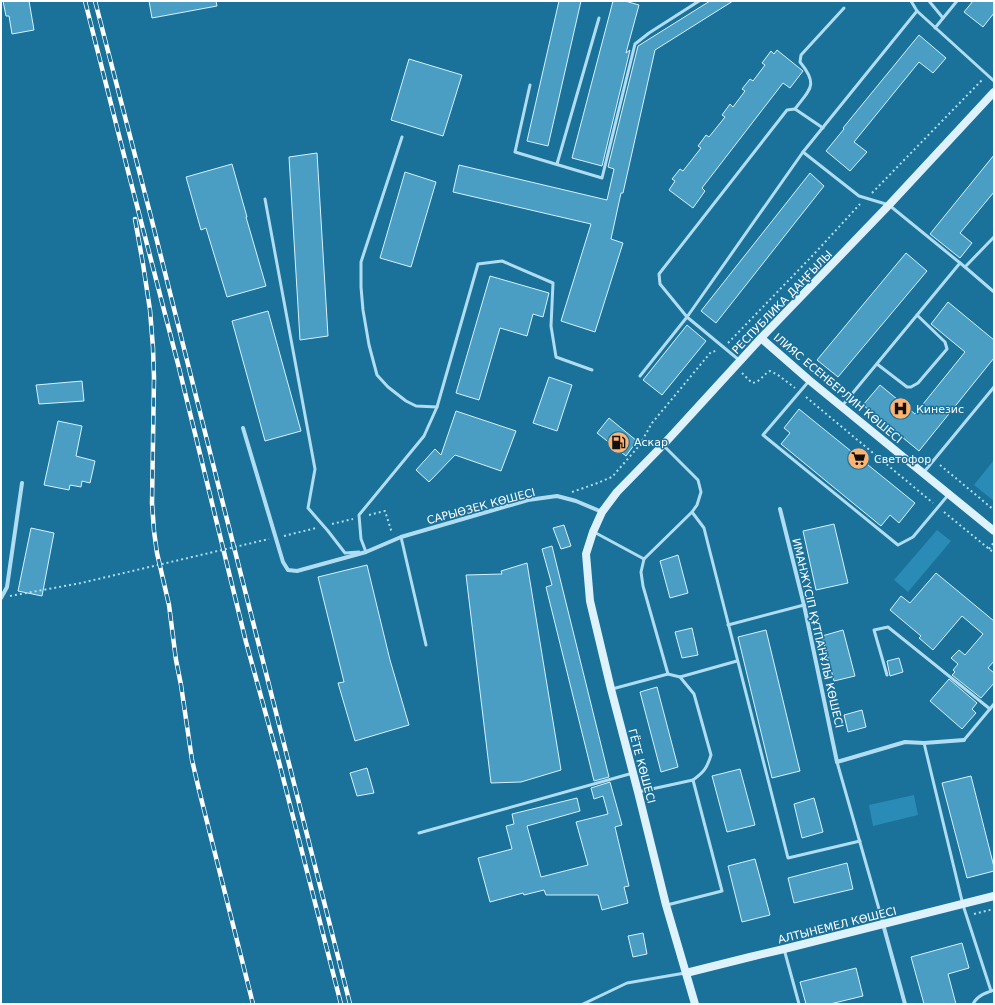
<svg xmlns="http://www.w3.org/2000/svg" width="995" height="1005" viewBox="0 0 995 1005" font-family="'DejaVu Sans',sans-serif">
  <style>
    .green { fill: #2a8bb6 }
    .building { fill: #4b9ec3; stroke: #d7f1fc }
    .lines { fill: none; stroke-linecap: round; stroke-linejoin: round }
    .path { stroke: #b0ddf1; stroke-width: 2; stroke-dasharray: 2 3; stroke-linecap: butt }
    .lane { stroke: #b0ddf1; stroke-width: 3 }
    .street { stroke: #b0ddf1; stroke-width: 4 }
    .secondary { stroke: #def2fc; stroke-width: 8 }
    .rail-casing { stroke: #fff; stroke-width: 4.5 }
    .rail { stroke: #1a719a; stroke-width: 3; stroke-dasharray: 9; stroke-linecap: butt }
    .labels { text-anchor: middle; stroke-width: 3; stroke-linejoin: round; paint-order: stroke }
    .street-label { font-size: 11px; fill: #fff; stroke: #1a719a }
    .poi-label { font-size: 11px; fill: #fff; stroke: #1a719a; text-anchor: start }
  </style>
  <rect width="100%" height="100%" fill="#1a719a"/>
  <g class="green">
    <path d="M994,460V501L974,485Z"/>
    <path d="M937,530L951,541L908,592L894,580Z"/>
    <path d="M914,795L918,815L873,826L869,805Z"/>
  </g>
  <g class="building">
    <path d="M3,1H29L34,30L12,34L9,16H6Z"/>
    <path d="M149,1H216L217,6L152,18Z"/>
    <path d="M559,1H581L548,146L527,141Z"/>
    <path d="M613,1H625L639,5L626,53L630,50L602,166L572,158Z"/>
    <path d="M710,1H733L655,50L623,193H621L611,239L623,243L595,332L561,321L591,224L453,192L459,165L607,200L614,169L608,167L638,46Z"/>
    <path d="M973,1H994V13L983,27L964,12Z"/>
    <path d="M919,35L946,58L933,73L919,62L854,142L867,152L850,171L826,151L844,129L843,128Z"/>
    <path d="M777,50L803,71L790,88L783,83L702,188L705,191L693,208L669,190L675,181L672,179L680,169L683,171L701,148L698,146L706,135L709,137L725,117L722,115L730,104L733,107L745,91L742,89L750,79L753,81L765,65L762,63L771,51L774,54Z"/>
    <path d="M409,59L462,75L443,136L391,120Z"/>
    <path d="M317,153L328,336L300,340L289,157Z"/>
    <path d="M994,155V192L960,233L972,243L960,258L930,234Z"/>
    <path d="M232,164L247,217H246L266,286L227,297L206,228L201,230L186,177Z"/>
    <path d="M405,172L436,182L411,267L380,258Z"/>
    <path d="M810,173L824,186L716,323L701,311Z"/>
    <path d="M906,253L927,271L838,377L817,360Z"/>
    <path d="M490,276L549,293L543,317L533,314L527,336L500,328L479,400L456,393Z"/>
    <path d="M948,302L994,340V358L919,451L863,405L880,385L915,414L965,352L931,324Z"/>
    <path d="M268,311L301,431L265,441L232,321Z"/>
    <path d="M687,325L706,341L662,395L643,380Z"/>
    <path d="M549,377L572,385L557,431L533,423Z"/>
    <path d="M82,381L84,401L39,404L36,385Z"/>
    <path d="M799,409L915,503L899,523L890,515L881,526L781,444L790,433L784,428Z"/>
    <path d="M456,411L516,431L501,471L455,455L429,482L416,470L435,449L441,455Z"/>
    <path d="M609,418L637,441L626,456L597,433Z"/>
    <path d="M58,421L82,426L76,456L95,461L90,483L82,481L81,487L70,485L69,490L44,485Z"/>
    <path d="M834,524L848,583L816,590L803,531Z"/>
    <path d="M564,525L571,546L561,549L553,528Z"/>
    <path d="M31,528L54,533L42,596L18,591Z"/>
    <path d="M552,546L609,777L594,781L546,587L552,585L542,549Z"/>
    <path d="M678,555L688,593L670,598L660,561Z"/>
    <path d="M527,563L561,770L521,782L491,783L466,575L502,574L501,571Z"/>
    <path d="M367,565L390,660L409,725L355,741L338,683L344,682L318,577Z"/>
    <path d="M936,573L994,621V661L988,668L994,673V683L981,698L952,675L955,672L953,670L958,664L951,658L959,650L965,655L983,634L962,616L933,650L919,638L921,636L890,610L901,596L910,603Z"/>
    <path d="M692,628L698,655L682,658L675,632Z"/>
    <path d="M766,630L800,771L772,778L738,637Z"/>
    <path d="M843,630L855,676L834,681L822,636Z"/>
    <path d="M899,658L903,672L890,676L887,661Z"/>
    <path d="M949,679L977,703L972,709L976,713L962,729L930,701Z"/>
    <path d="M657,687L678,767L661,772L640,692Z"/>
    <path d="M862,710L866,727L848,732L844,715Z"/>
    <path d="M367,768L374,793L357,796L350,773Z"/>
    <path d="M740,769L755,825L727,832L712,776Z"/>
    <path d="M971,776L994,867V871L967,878L942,783Z"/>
    <path d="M610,782L622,825L615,827L629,886L624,887L628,903L602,910L598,895H546L544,890L524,895L523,893L490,902L478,858L512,849L506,826L514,824L512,814L577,798L580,811L527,826L541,877L588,865L576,822L608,814L603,796L594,799L591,788Z"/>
    <path d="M814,798L823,832L802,838L794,804Z"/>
    <path d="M755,859L770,915L742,922L728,866Z"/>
    <path d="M847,863L853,889L794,903L788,878Z"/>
    <path d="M643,933L647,954L633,957L628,936Z"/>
    <path d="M962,943L969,968L948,974L956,1004H924L911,957Z"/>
    <path d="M856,968L863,996L830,1004H806L800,982Z"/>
  </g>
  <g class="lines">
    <g class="path">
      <path d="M872,193L982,80"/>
      <path d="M728,343L815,253L860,204"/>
      <path d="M742,373L752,383C761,382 763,374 770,371L778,375L795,388"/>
      <path d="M806,397L933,503"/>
      <path d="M940,465L994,510"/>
      <path d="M572,492L595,484L612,477L639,446L652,423L711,352L716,351"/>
      <path d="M944,512L994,553"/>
      <path d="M369,515L385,511L391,530L393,532"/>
      <path d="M332,524L353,519"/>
      <path d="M284,536L316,528"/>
      <path d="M989,549L994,542"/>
      <path d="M10,596L81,583L269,539"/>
      <path d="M974,914L994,909"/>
    </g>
    <g class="lane">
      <path d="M911,1L917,11"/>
      <path d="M929,1L943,18"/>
      <path d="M935,28L957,1"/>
      <path d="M530,85L515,152L602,178L635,44L649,33L699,1"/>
      <path d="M795,109C810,89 819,85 800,62L801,55L844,8"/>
      <path d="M402,137L361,262V287L363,310L369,345L377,375L388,387L406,401L416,406L437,407"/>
      <path d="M803,152L859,196L889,205L965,267L994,237"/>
      <path d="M557,164L599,18"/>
      <path d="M265,199L315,469L308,508L328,531L345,553L359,552"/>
      <path d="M965,267L994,292"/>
      <path d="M739,360L687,317L660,284L659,274L787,110L795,109L823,128"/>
      <path d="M877,364L907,387H911L918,383L947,349L945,342L917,315"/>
      <path d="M640,376L687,317L803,152L917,11L994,81"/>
      <path d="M809,381L763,435L898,545L913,537L949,494"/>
      <path d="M842,406L960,263"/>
      <path d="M663,445L698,480L701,492L697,505L692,512L704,528L708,544L722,599L788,858L860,841"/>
      <path d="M924,472L994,387"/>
      <path d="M594,532L644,559L641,572L643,586L668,674L680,677L694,694L711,755C707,768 704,772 693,780L722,891L667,905"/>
      <path d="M401,537L426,645"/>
      <path d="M365,552H366L361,539L359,515L424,436L437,407L478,264L502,261L553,283L551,326L556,357L592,370"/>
      <path d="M644,559L692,512"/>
      <path d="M728,625L804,605"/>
      <path d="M887,675L874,630L888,627L990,709"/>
      <path d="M680,677L737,661"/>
      <path d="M612,689L668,674"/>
      <path d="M964,740L994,704"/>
      <path d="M924,743L963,905L991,991"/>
      <path d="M837,762L883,923"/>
      <path d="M638,792L693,780"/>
      <path d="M419,833L633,773"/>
      <path d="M784,949L799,1004"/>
      <path d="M583,1004L627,983L685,973"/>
      <path d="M973,1004C977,996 985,993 994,990"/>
    </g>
    <g class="street">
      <path d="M243,428L283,562L288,570L297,571L366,552L401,537L528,500L557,496L576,501L602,512"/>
      <path d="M780,509L804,605L837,762L905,742L924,743L964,740"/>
      <path d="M1,598L7,587L22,483"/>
      <path d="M883,924L905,1004"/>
    </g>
    <g class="secondary">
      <path d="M761,338L809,380L994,531"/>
      <path d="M686,973L750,957L784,949L994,896"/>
      <path d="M695,1004L666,905L638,792L611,689L590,601L586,554L593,532L602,512L617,492L663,445L761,338L889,205L994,92"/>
    </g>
    <defs>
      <g id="rail">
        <path d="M85,1L128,171L179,368L246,642L279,762L341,1004"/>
        <path d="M95,1L151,217L220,492L350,1004"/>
        <path d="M135,219L143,264L150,310L153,348L154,378L152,503L154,531L157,553L169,605L176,660L181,685L192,760L199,790L253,1004"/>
      </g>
    </defs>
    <use href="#rail" class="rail-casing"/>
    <use href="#rail" class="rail"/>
  </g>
  <defs>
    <symbol id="hospital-disc" viewBox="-11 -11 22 22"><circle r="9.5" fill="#ffb370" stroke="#1a719a"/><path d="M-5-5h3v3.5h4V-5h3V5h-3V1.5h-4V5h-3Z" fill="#111"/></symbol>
    <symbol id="fuel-disc" viewBox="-11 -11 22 22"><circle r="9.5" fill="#ffb370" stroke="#1a719a"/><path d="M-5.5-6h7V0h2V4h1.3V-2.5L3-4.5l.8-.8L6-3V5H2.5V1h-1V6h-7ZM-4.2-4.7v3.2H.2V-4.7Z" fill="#111"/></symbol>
    <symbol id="supermarket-disc" viewBox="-11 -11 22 22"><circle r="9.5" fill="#ffb370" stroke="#1a719a"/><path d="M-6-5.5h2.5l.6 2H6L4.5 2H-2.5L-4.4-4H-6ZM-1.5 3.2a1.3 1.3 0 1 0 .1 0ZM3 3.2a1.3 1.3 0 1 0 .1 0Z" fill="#111"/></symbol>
  </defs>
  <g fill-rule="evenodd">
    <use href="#hospital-disc" x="888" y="396" width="25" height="25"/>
    <use href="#fuel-disc" x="606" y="430" width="25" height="25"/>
    <use href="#supermarket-disc" x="846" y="446" width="25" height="25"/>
  </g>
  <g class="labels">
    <g class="street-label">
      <text transform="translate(782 302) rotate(-46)" y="4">РЕСПУБЛИКА ДАҢҒЫЛЫ</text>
      <text transform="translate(838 388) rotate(40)" y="4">ІЛИЯС ЕСЕНБЕРЛИН КӨШЕСІ</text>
      <text transform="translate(481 506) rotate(-15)" y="4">САРЫӨЗЕК КӨШЕСІ</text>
      <text transform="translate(818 633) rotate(77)" y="4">ИМАНЖҮСІП ҚҰТПАНҰЛЫ КӨШЕСІ</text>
      <text transform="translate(642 766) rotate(75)" y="4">ГЁТЕ КӨШЕСІ</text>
      <text transform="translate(837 925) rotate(-14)" y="4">АЛТЫНЕМЕЛ КӨШЕСІ</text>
    </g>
    <g class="poi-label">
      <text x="916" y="413">Кинезис</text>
      <text x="634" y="446">Аскар</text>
      <text x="874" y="463">Светофор</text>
    </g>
  </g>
  <rect width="995" height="1005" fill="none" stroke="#ffffff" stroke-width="4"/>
</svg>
